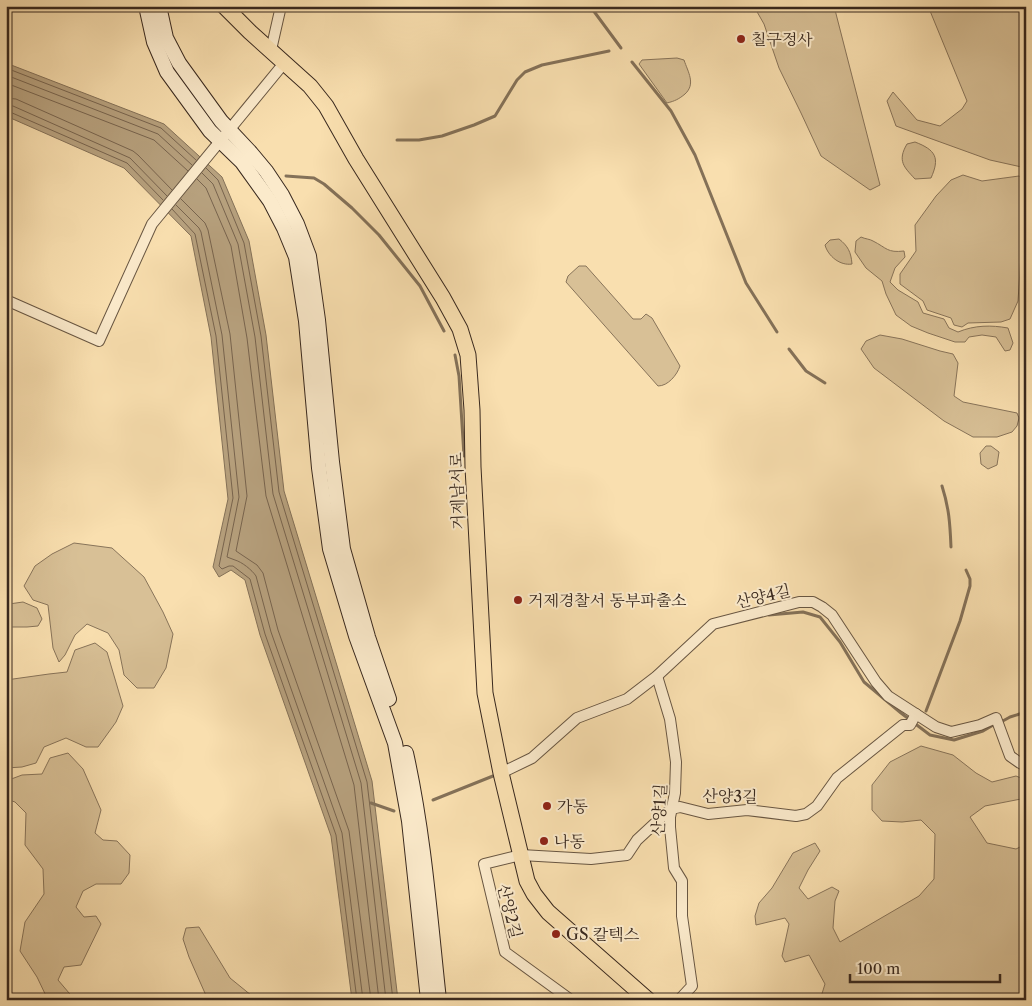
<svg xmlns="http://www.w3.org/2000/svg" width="1032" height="1006" viewBox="0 0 1032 1006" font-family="'Libre Caslon Text','Noto Serif KR',serif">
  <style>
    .green { fill: #d8c096; stroke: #88745a }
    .water { fill: #b7a17e; stroke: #847158 }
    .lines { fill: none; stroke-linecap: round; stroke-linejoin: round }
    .shore { stroke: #78644e; stroke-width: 1 }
    .stream { stroke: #847158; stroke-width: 3 }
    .street-casing { stroke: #685642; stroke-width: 12 }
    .secondary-casing { stroke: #38281e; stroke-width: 16 }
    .primary-casing { stroke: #38281e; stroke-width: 17 }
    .street { stroke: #fbeacb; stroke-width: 10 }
    .secondary { stroke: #fbeacb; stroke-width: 14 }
    .primary { stroke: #f9dfaf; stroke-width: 15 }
    .poi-dot { fill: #8f2418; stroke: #fbeacb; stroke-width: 2 }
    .labels { text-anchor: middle; stroke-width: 4; stroke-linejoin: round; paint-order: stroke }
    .poi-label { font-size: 16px; fill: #38281e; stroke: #fbeacb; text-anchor: start }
    .street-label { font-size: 16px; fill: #38281e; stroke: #fbeacb }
  </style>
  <rect width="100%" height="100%" fill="#f9dfaf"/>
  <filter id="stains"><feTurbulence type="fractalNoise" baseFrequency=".004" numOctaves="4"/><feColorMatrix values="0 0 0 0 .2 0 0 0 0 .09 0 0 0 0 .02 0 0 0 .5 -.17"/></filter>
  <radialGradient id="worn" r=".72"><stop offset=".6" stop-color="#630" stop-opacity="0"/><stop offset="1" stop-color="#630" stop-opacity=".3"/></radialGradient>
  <g class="green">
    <path d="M733,6H834L880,185L870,190L821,156L801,113L779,68L764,24L756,10Z"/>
    <path d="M928,6H1026V168L990,160L896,126L887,101L893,92L917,120L940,126L962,109L967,101Z"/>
    <path d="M677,58L684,60C688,72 696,84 685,94C679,99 675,101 667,103L639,64L642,60Z"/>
    <path d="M915,142C936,150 940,158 931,178L915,179C904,167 897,161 907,144Z"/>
    <path d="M963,175L982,181L1019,176L1026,180V229L1021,255L1018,301L1010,319L1001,322L968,323L962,327L954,325L951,318L927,310L923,301L900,284V274L916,251L915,225L936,196L951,180Z"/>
    <path d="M861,237C865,239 870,239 873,241C887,248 887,253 904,251L905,257L895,268L890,282L898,290L918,302L923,313L944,319L949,328L958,332C975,325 991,325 1008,328L1013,343L1010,350L1005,351L996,337L982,335L969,337L965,342H955L928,333L911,326L896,315L886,294L882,281L866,268L855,252L856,241Z"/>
    <path d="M839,239C848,246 851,252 852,264C840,266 828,256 825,245L830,240Z"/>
    <path d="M579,266H586L633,319H641L646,314L652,318L680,366C677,375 668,386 658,386L566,282L568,276Z"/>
    <path d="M880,335L902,339L940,351L953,354L958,363L954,396L963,402L1017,413L1019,418L1017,426L1012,432L997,437H973L944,421L874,368L861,349L866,341Z"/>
    <path d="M986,446H991L999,452L997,465L988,469L981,464L980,453Z"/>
    <path d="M74,543L112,548L144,577L163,612L173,634L166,668L154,688H137L124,675L119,650L108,633L87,624L75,635L65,655L59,662L53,648L48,605L33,600L24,586L35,566L52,554Z"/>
    <path d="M23,602L37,608L42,619L38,626L27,627H8C5,620 5,609 9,604Z"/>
    <path d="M95,643L107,652L123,706L116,722L98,747H86L66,738L44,747L36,763L22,767L6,768V680L49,674L67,672L75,650Z"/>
    <path d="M921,746L953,755L976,773L992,782L1016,776L1026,780V796L1021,799L985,806L970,817L987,843L1016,849L1026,844V1000H820L825,984L809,955L785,962L782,956L789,924L785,918L756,925L755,916L759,903L772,888L793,853L815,843L820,851L808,870L799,888L808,899L832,887L839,891L835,901L833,928L840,942L919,896L934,879L935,834L921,820L902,822L882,821L872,810V785L890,762Z"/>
    <path d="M68,753L83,769L101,810L95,833L103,840L117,841L130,855L129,873L121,884H96L83,891L76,907L84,917L96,916L101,924L81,965L64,967L58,980L75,1000H48L37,977L20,951L25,922L44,894L43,869L25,845L26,813L15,802L6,799V781L22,775L42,774L50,758Z"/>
    <path d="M199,927L230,978L257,1000H208L189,957L183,939L186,928Z"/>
  </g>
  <path class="water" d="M6,63L164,124L222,177L249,241L266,335L284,491L372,781L398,1000H352L331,836L260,635L245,580L231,570L219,577L213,567L228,499L211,337L191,236L124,168L6,116Z"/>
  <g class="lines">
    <g class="shore">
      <path d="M6,68L161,128L196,160"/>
      <path d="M6,75L158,134L192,165"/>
      <path d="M6,83L154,140L188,171"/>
      <path d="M6,98L16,99L133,151L138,155L172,190"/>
      <path d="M6,105L13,106L130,158L167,196"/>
      <path d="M6,112H10L127,163L163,200"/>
      <path d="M206,168L218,180L244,243L261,336L279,492L367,782L393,1000"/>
      <path d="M202,173L213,184L238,244L255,337L273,494L361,783L386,1000"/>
      <path d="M197,179L206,188L231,246L247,338L266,496L354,785L379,1000"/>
      <path d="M181,199L205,223L208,230L230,334L247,496L236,551L257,565L263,573L278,630L349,831L371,1000"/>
      <path d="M176,205L199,228L201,232L222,335L239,497L227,557C230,558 232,559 235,560C242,562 252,570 256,576L271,632L342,833L363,1000"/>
      <path d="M172,209L195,234L216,336L233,498L219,566L222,569L229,566H233L250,579L265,634L336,835L357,1000"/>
    </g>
    <g class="stream">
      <path d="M590,6L621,48"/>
      <path d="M632,62L671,111L695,155L746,283L777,332"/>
      <path d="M397,140H419L442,136L474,125L495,116L517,80L525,72L542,65L609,51"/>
      <path d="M286,176L314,178L324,184L352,208L379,235L420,286L444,331"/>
      <path d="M789,349L806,371L825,383"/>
      <path d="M455,355L459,376L464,456"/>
      <path d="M942,486C949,508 950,523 951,547"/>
      <path d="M769,615L803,612L820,617L840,642L864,682L901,713L930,735L954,740L983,731L995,724"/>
      <path d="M926,711L960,621L970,586V579L966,570"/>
      <path d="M1001,722L1010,717L1026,712"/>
      <path d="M433,800L498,774"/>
      <path d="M371,803L394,811"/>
    </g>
    <defs>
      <g id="street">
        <path d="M271,50L281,6"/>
        <path d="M6,300L99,341L152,224L285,62"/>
        <path d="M657,676L670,719L676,762L675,793L670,817V827L674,868L682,881V916L692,986L679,1000"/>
        <path d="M501,773L532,758L577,718L627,699L657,676L713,624L799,602H813L822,607L832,615L876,682L888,696L936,727L951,732L980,725L996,718L1010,756L1020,763L1026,766"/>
        <path d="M571,1000L505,952L484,864L521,855L591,859L627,855L637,840L665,814L671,809L680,807L708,814L747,810L796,816L806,814L817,806L837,778L903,725H910L916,714"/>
      </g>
      <g id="secondary">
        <path d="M146,6L154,42L167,72L210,131L242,162L270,201L284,228L296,257L306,321L319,468L330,549L356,636L395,743L409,821L428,1000"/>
        <path d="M159,6L166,38L179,63L221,121L251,153L266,171L282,195L297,224L309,256L318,320L332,462L343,549L368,637L389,699"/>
        <path d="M406,753C424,834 430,917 439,1000"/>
      </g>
      <path id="primary" d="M224,6L250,32L310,86L326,106L356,159L443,298L460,329L468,355L472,410L473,467L485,693L501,773L527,881L534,894L548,912L648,1000"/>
    </defs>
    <use href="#street" class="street-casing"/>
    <use href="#secondary" class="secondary-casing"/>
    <use href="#primary" class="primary-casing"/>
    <use href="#street" class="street"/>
    <use href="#secondary" class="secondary"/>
    <use href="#primary" class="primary"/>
  </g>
  <g class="poi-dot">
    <circle cx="741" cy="39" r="5"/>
    <circle cx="518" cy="600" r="5"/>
    <circle cx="547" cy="806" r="5"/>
    <circle cx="544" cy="841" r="5"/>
    <circle cx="556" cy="934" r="5"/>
  </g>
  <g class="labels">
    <g class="poi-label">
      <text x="751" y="45">칠구정사</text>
      <text x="528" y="606">거제경찰서 동부파출소</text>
      <text x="557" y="812">가동</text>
      <text x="554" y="847">나동</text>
      <text x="566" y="940">GS 칼텍스</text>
    </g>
    <g class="street-label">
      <text transform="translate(457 491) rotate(-92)" y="6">거제남서로</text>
      <text transform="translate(763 596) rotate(-13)" y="6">산양4길</text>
      <text transform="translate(730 796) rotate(1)" y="6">산양3길</text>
      <text transform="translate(659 810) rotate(-87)" y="6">산양1길</text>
      <text transform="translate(510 911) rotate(76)" y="6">산양2길</text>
    </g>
  </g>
  <rect width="1032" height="1006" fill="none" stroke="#f9dfaf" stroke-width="25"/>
  <rect x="8" y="8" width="1017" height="991" fill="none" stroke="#38281e" stroke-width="2.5"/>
  <rect x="12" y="12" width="1007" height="981" fill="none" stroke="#38281e"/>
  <path d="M850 974v8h150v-8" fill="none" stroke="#38281e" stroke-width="2.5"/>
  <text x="857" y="974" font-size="15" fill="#38281e" stroke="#fbeacb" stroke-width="4" paint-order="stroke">100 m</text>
  <rect width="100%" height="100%" filter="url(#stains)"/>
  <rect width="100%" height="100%" fill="url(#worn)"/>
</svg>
